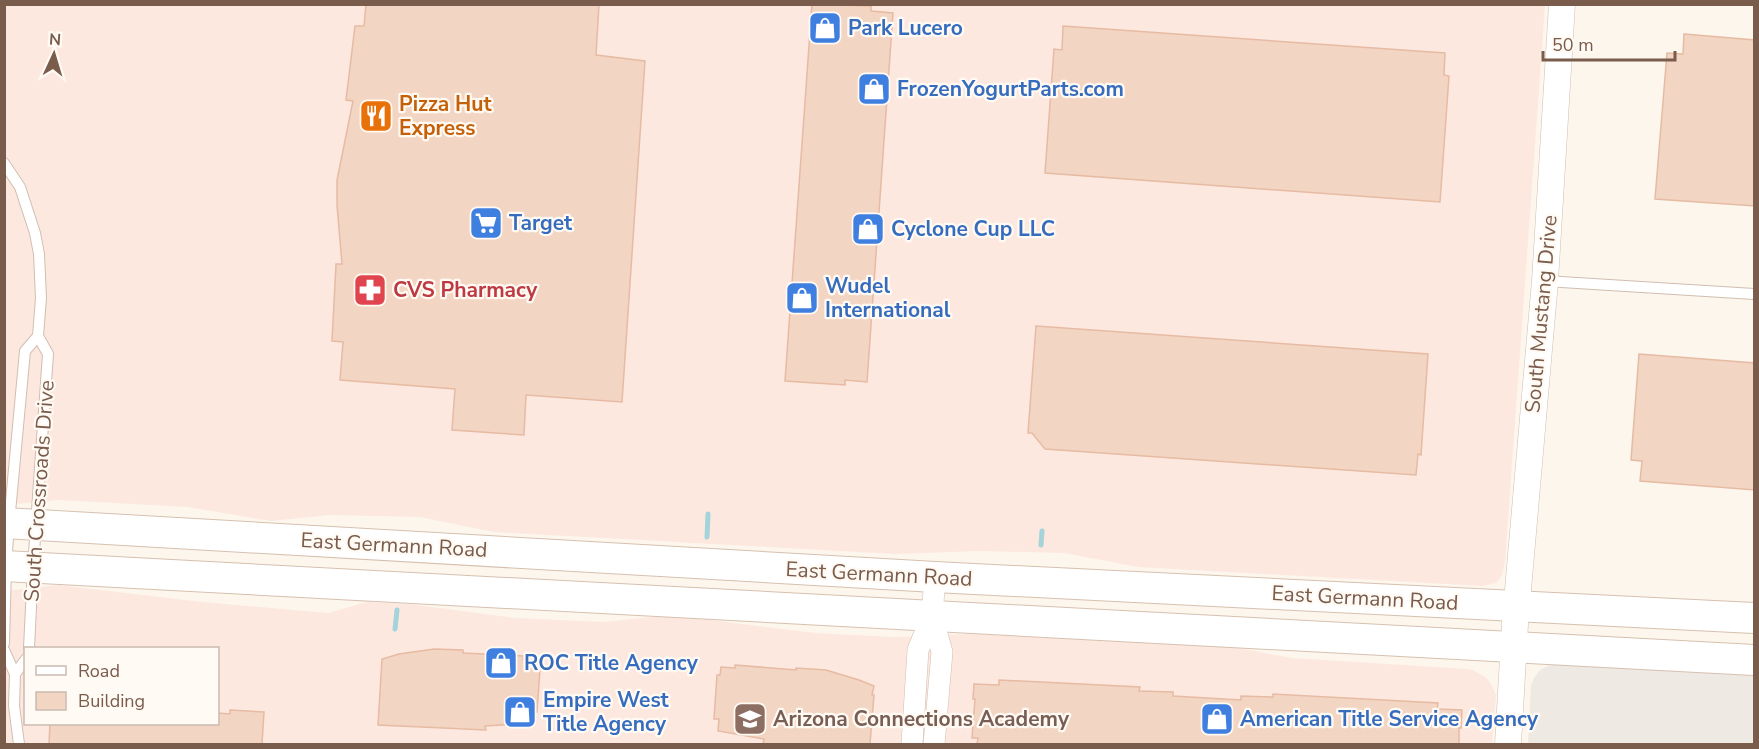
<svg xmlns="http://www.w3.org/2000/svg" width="1759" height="749" viewBox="0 0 1759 749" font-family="'Nunito Sans',sans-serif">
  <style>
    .commercial { fill: #fde8e0; fill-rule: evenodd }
    .industrial { fill: #efe9e4 }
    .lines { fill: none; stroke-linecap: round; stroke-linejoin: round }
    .stream { stroke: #a5d3da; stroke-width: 5 }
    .building { fill: #f3d5c3; stroke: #e6bba3; stroke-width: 1.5 }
    .service-casing { stroke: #d1beb0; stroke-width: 12 }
    .minor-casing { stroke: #d1beb0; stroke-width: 22 }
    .tertiary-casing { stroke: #d1beb0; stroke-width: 27 }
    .secondary-casing { stroke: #d6c0b0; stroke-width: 32 }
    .service { stroke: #fff; stroke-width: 10 }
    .minor { stroke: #fff; stroke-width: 21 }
    .tertiary { stroke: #fff; stroke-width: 26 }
    .secondary { stroke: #fff; stroke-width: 30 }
    .labels { text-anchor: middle; stroke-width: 4.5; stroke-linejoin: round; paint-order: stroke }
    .shop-label { font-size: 21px; font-weight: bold; fill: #366cbe; stroke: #fffaf3; text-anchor: start }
    .food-label { font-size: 21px; font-weight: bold; fill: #c56008; stroke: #fffaf3; text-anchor: start }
    .health-label { font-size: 21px; font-weight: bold; fill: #be3a42; stroke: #fffaf3; text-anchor: start }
    .street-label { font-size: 21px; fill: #7a5c4d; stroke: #fffaf3 }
    .education-label { font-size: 21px; font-weight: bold; fill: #785e54; stroke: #fffaf3; text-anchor: start }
  </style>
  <rect width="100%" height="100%" fill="#fdf6ec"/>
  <g class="commercial">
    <path d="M5,5H1545L1505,562L1502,575L1496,583L1483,586L1465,585L1138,567L1064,553L979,551L896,554L494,532L420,517L329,515L271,521L188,507L59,500L5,505Z"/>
    <path d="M58,585L202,602L328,613L367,602L409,604L515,618L604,622L661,616L695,618L815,633L893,637L971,634L1233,647L1292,658L1467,669L1473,670L1485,677L1490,682L1496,695L1492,744H5L4,591ZM26,648H218V724H26Z"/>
  </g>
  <path class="industrial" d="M1558,664L1754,675V744H1528L1531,685L1534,678L1540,670L1548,666Z"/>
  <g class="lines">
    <g class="stream">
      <path d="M707,537L708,514"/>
      <path d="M1041,545L1042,531"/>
      <path d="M395,629L397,610"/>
    </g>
  </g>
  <g class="building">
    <path d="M366,4H599L596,55L645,61L622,402L526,395L524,435L452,430L455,389L340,380L343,342L332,341L336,264H342L337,205V180L353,101L346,100L355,26H364Z"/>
    <path d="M812,4L871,6V11L893,13L867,382L845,380V385L785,381Z"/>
    <path d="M1063,26L1445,53L1444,75L1449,76L1440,202L1045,173L1054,49L1062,50Z"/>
    <path d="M1684,34L1755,40V206L1655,199L1667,53L1683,54Z"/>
    <path d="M1036,326L1428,354L1421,455L1418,454L1416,475L1045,449L1032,433H1028Z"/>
    <path d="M1639,354L1755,363V490L1640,481L1642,461L1631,460Z"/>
    <path d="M434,649L463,650V653L524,656L523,659L538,660L537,668L540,669L537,712L533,711L532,723L485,726L486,730L378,725L382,659L399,654Z"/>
    <path d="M735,665L796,670V668L826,670L859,680L874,686L872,695H874L870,744H763L764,739L718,731L719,719H714L717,675H720L721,667L735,668Z"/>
    <path d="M999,680L1140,687L1139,691L1173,692V696L1241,700V696L1273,697V694L1438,703L1437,709L1462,710L1461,728H1459V744H977L978,738H972L975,699H973L974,684L999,685Z"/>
    <path d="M230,710L264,712L262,744H49L50,723H218V713L230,714Z"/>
  </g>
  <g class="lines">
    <defs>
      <g id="service">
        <path d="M4,163L20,187L35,233L39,254L41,298L38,336L48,354L33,567L29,648"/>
        <path d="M1545,281L1754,294"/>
        <path d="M4,643L6,566L9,523L25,351L38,336"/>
        <path d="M4,650L15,674L14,706L19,744"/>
        <path d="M15,674L26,659"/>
      </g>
      <g id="minor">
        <path d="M932,616L942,652L934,744"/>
        <path d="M912,744L918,650L932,616L935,577"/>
      </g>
      <path id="tertiary" d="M1508,744L1515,624L1545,281L1562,4"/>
      <g id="secondary">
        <path d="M4,523L935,577L1754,618"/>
        <path d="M4,566L1754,660"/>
      </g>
    </defs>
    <use href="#service" class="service-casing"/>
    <use href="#minor" class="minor-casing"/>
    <use href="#tertiary" class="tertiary-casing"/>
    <use href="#secondary" class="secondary-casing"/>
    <use href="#service" class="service"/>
    <use href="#minor" class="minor"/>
    <use href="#tertiary" class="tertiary"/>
    <use href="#secondary" class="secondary"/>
  </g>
  <defs>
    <symbol id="shop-square" viewBox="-11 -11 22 22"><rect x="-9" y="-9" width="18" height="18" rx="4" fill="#3f7fe0" stroke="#fffaf3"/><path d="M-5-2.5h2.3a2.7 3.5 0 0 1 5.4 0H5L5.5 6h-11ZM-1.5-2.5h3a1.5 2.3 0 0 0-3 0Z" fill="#fff"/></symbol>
    <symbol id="restaurant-square" viewBox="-11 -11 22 22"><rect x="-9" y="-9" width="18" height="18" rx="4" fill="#e8710a" stroke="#fffaf3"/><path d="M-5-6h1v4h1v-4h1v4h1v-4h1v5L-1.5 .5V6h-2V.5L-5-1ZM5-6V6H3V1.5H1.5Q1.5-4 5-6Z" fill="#fff"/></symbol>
    <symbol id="supermarket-square" viewBox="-11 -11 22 22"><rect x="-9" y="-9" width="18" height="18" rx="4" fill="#3f7fe0" stroke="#fffaf3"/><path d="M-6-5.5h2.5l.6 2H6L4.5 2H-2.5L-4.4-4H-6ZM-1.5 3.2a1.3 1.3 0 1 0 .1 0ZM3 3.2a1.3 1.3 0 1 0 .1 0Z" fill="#fff"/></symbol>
    <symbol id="pharmacy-square" viewBox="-11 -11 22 22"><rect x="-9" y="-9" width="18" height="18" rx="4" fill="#e0444e" stroke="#fffaf3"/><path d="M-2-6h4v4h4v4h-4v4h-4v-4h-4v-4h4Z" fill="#fff"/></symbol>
    <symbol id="school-square" viewBox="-11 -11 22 22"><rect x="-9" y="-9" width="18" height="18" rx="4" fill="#8d6e63" stroke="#fffaf3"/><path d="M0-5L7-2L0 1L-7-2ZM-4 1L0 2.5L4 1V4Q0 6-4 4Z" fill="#fff"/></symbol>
  </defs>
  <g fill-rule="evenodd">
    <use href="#shop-square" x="806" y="9" width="38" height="38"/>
    <use href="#shop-square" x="855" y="70" width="38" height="38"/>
    <use href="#restaurant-square" x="357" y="97" width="38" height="38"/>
    <use href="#supermarket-square" x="467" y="204" width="38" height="38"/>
    <use href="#shop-square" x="849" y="210" width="38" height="38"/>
    <use href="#pharmacy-square" x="351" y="271" width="38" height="38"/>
    <use href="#shop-square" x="783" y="279" width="38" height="38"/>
    <use href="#shop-square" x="482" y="644" width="38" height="38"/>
    <use href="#shop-square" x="501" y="693" width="38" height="38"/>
    <use href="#school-square" x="731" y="700" width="38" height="38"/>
    <use href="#shop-square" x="1198" y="700" width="38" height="38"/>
  </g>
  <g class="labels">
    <g class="shop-label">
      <text x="848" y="35">Park Lucero</text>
      <text x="897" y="96">FrozenYogurtParts.com</text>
      <text x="509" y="230">Target</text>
      <text x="891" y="236">Cyclone Cup LLC</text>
      <text x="825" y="293">Wudel<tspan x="825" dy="24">International</tspan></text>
      <text x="524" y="670">ROC Title Agency</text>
      <text x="543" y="707">Empire West<tspan x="543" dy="24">Title Agency</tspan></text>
      <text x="1240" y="726">American Title Service Agency</text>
    </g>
    <g class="food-label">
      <text x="399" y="111">Pizza Hut<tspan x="399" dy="24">Express</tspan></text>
    </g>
    <g class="health-label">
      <text x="393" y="297">CVS Pharmacy</text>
    </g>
    <g class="street-label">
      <text transform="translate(1541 314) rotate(-85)" y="7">South Mustang Drive</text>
      <text transform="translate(39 491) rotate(-86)" y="7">South Crossroads Drive</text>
      <text transform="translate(394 545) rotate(3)" y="7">East Germann Road</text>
      <text transform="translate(879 574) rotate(3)" y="7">East Germann Road</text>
      <text transform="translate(1365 598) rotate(3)" y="7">East Germann Road</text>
    </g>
    <g class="education-label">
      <text x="773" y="726">Arizona Connections Academy</text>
    </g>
  </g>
  <rect width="1759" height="749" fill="none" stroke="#7a5c4d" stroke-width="12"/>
  <rect x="24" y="647" width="195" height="78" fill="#fffaf3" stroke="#cabbb1" stroke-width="1.5"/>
  <rect x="36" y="666" width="30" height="9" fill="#ffffff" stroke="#cabbb1" stroke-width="1.5"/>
  <text x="78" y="677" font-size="18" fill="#7a5c4d">Road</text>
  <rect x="36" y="692" width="30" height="18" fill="#f3d5c3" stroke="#cabbb1" stroke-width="1.5"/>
  <text x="78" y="707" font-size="18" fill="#7a5c4d">Building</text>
  <g transform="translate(54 54) rotate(4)" stroke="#fffaf3" stroke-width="4.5" paint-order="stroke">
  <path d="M0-4.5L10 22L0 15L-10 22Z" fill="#7a5c4d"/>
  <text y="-9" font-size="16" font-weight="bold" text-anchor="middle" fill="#7a5c4d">N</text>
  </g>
  <path d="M1543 51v9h132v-9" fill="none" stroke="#7a5c4d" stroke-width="3"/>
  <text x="1552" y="51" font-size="18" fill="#7a5c4d" stroke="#fffaf3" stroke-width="4.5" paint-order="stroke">50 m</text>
</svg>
